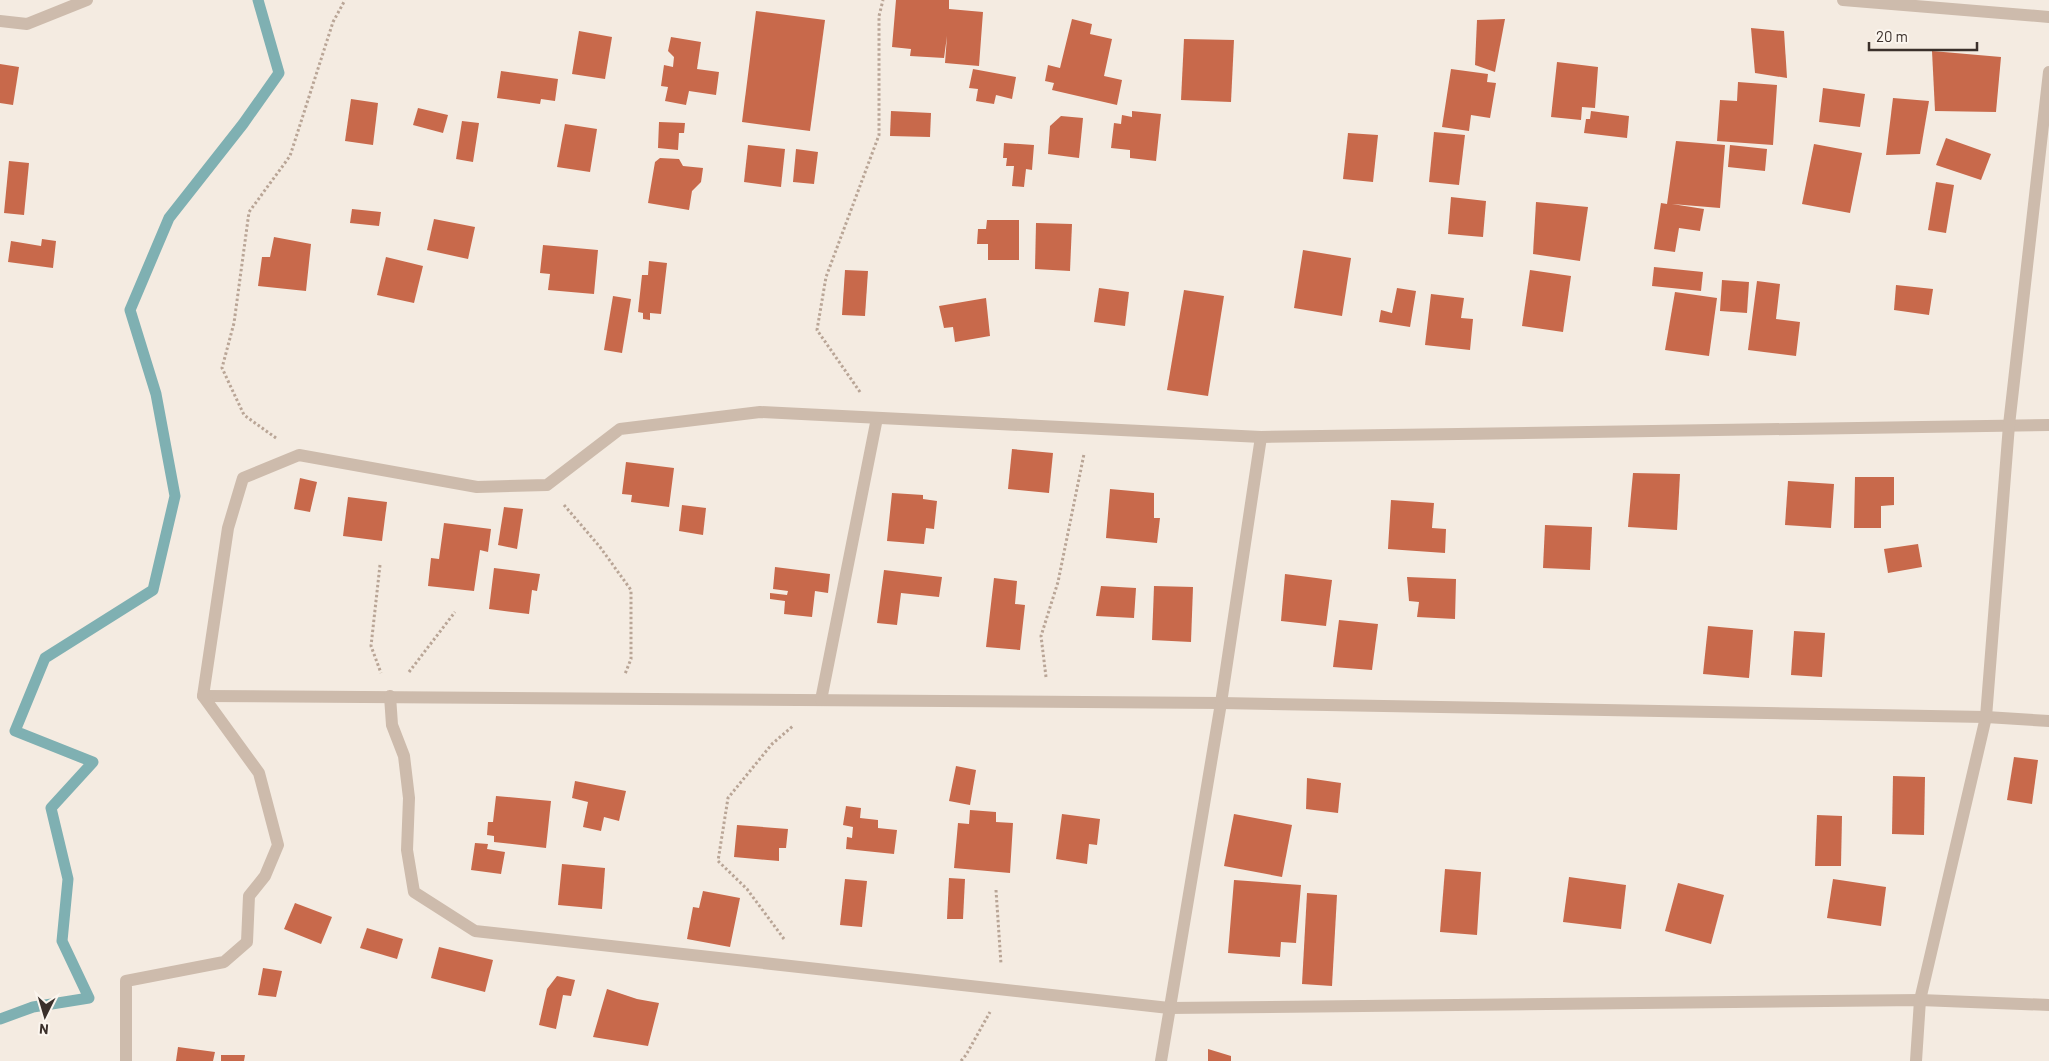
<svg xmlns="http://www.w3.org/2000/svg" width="2049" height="1061" viewBox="0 0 2049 1061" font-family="Barlow,sans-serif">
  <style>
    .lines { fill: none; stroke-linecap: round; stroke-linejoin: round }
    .stream { stroke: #7fb0b2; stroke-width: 11 }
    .building { fill: #c8694b }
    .path { stroke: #b9a596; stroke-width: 3; stroke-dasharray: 2.5 2.5; stroke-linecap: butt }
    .street { stroke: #cdbbac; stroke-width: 12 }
  </style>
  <rect width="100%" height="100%" fill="#f4ebe1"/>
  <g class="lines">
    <path class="stream" d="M0,1019L33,1007L89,998L62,941L68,879L51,808L93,762L15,731L45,658L153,590L175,496L156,394L130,310L169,218L243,124L279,73L258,0"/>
  </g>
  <g class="building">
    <path d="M896,0H949V9L983,12L979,66L945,63L947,36L944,58L910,56L911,49L892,47Z"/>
    <path d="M756,11L825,20L810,131L742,122Z"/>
    <path d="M1072,19L1092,24L1090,34L1112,39L1104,76L1122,80L1117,105L1052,90L1054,83L1045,81L1048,65L1060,68Z"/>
    <path d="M1505,19L1495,72L1475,65L1477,20Z"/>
    <path d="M1751,28L1784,31L1787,78L1755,73Z"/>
    <path d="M579,31L612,37L605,79L572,74Z"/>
    <path d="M671,37L701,42L697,69L719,72L716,95L689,91L686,105L665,101L668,87L661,86L664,65L673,67L674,57L668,51Z"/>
    <path d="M1184,39L1234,40L1231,102L1181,100Z"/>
    <path d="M1932,51L2001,57L1996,112L1935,111Z"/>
    <path d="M1557,62L1598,67L1595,108L1582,107L1581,120L1551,117Z"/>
    <path d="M0,64L19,67L13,105L0,103Z"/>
    <path d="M973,69L1016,77L1012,99L996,95L994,104L976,101L978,89L969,88Z"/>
    <path d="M1451,69L1488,74L1487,82L1496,83L1490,118L1471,115L1469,131L1442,127Z"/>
    <path d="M501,71L558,79L555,101L541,99L540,104L497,98Z"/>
    <path d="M1738,82L1777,85L1773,145L1717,141L1720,100L1737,101Z"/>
    <path d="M1823,88L1865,94L1860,127L1819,122Z"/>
    <path d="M1893,98L1929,101L1920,154L1886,155Z"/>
    <path d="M351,99L378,103L373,145L345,141Z"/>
    <path d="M418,108L448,115L443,133L413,125Z"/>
    <path d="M891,111L931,113L930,137L890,136Z"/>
    <path d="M1132,111L1161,114L1156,161L1130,158V150L1111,148L1114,123L1121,124L1122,115L1132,117Z"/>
    <path d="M1591,111L1629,116L1627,138L1584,133L1586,119H1590Z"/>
    <path d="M1061,116L1083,118L1079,158L1048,154L1050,126Z"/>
    <path d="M462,121L479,123L473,162L456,159Z"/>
    <path d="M659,122L685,123L684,133H679L678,150L658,148Z"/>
    <path d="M565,124L597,129L590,172L557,167Z"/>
    <path d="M1434,132L1465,135L1459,185L1429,182Z"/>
    <path d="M1348,133L1378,135L1373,182L1343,179Z"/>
    <path d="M1946,138L1991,154L1981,180L1936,165Z"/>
    <path d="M1676,141L1725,145L1720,208L1672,204L1704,209L1700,231L1679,228L1675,252L1654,249L1661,203L1667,204Z"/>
    <path d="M1004,143L1034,145L1032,170L1026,169L1024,187L1012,186L1014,166H1006L1007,158H1003Z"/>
    <path d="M1814,144L1862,153L1850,213L1802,204Z"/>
    <path d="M748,145L785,149L781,187L744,182Z"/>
    <path d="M1730,145L1767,149L1765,171L1728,167Z"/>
    <path d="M796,149L818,152L814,184L793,182Z"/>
    <path d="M660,158L679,159L683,166L703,168L701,182L692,191L689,210L648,203L655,162Z"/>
    <path d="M9,161L29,163L24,215L4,213Z"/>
    <path d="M1936,182L1954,185L1946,233L1928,230Z"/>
    <path d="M1451,197L1486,201L1483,237L1448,234Z"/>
    <path d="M1536,202L1588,207L1580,261L1533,254Z"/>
    <path d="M352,209L381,212L379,226L350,223Z"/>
    <path d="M434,219L475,227L468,259L427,250Z"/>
    <path d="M987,220H1019V260H988V244H977L978,229H986Z"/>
    <path d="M1036,223L1072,224L1070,271L1035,269Z"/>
    <path d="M274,237L311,244L306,291L258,286L262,257H270Z"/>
    <path d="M42,239L56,241L53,268L8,262L11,241L41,246Z"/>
    <path d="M543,245L598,250L594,294L548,290L550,274L540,273Z"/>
    <path d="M1303,250L1351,258L1342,316L1294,308Z"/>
    <path d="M386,257L423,266L414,303L377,295Z"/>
    <path d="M649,261L667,263L661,314L650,313V320L643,319V313L638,312L642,275H648Z"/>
    <path d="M1654,267L1703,272L1701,291L1652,286Z"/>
    <path d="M845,270L868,271L865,316L842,315Z"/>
    <path d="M1530,270L1571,276L1563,332L1522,326Z"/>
    <path d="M1722,280L1749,282L1747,313L1720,311Z"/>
    <path d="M1757,281L1780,284L1776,319L1800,322L1796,356L1748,350Z"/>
    <path d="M1896,285L1933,289L1929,315L1894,310Z"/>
    <path d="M1099,288L1129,292L1125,326L1094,322Z"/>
    <path d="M1397,288L1416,291L1410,327L1379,322L1381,310L1392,313Z"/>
    <path d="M1184,290L1224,296L1208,396L1167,390Z"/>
    <path d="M1675,292L1717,298L1709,356L1665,350Z"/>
    <path d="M1431,294L1464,298L1461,318L1473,319L1470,350L1425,345Z"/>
    <path d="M613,296L631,299L622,353L604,350Z"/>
    <path d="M986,298L990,336L955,342L953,327L944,328L939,306Z"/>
    <path d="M1012,449L1053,453L1049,493L1008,489Z"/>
    <path d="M626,462L674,468L669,507L631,502L632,495L622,494Z"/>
    <path d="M1633,473L1680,474L1677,530L1628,527Z"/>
    <path d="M1855,477H1894V505L1881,506V528H1854Z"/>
    <path d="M300,478L317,482L310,512L294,509Z"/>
    <path d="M1788,481L1834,484L1831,528L1785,525Z"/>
    <path d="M1110,489L1154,493V518H1160L1157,543L1106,538Z"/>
    <path d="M892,493L923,495V499L937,501L934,529L926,528L924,544L887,541Z"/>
    <path d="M348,497L387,502L382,541L343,536Z"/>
    <path d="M1391,500L1434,503L1432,528L1446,529L1445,553L1388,549Z"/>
    <path d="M682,505L706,508L703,535L679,531Z"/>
    <path d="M504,507L523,509L517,549L498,545Z"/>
    <path d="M444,523L491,529L488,552L480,550L474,591L428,586L431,558L439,559Z"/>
    <path d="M1545,525L1592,527L1590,570L1543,568Z"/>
    <path d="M1918,544L1922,567L1888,573L1884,549Z"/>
    <path d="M775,567L830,574L828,593L815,591L812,617L784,614L785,601L770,599V593L787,595L788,591L773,589Z"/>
    <path d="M494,568L540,574L537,591L532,590L529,614L489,609Z"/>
    <path d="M884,570L942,577L939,597L901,593L897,625L877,623Z"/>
    <path d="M1285,574L1332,580L1326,626L1281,621Z"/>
    <path d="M1407,577L1456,579L1455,619L1417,617L1419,602L1409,601Z"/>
    <path d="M994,578L1017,581L1015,604L1025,605L1020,650L986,647Z"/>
    <path d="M1101,586L1136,588L1134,618L1096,616Z"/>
    <path d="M1154,586L1193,587L1191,642L1152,640Z"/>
    <path d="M1339,620L1378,624L1372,670L1333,667Z"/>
    <path d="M1708,626L1753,630L1749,678L1703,674Z"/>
    <path d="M1794,631L1825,633L1822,677L1791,675Z"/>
    <path d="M2014,757L2038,760L2032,804L2007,800Z"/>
    <path d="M956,766L976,770L970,805L949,801Z"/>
    <path d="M1893,776L1925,777L1924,835L1892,834Z"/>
    <path d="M1307,778L1341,783L1338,813L1306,809Z"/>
    <path d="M575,781L626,791L619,821L604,817L601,831L583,827L588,802L572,798Z"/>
    <path d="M496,796L551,801L546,848L494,842V836L487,835L488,822H493Z"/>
    <path d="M846,806L861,808L860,818L878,820V828L897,830L894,854L846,849L847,837L852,838L853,827L843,825Z"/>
    <path d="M970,810L996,812V822L1013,823L1010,873L954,868L958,823L969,824Z"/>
    <path d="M1062,814L1100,819L1097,845L1089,844L1087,864L1056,859Z"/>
    <path d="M1234,814L1292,825L1282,877L1224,866Z"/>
    <path d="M1817,815L1842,816L1841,866H1815Z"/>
    <path d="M737,825L788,829L786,848H779V861L734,857Z"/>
    <path d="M475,843L488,844L487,849L505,852L501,874L471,870Z"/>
    <path d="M562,864L605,868L602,909L558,905Z"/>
    <path d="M1445,869L1481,872L1477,935L1440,932Z"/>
    <path d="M1569,877L1626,885L1621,929L1563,922Z"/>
    <path d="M949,878L965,879L963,919H947Z"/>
    <path d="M845,879L867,881L862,927L840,925Z"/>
    <path d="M1833,879L1886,887L1881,926L1827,918Z"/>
    <path d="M1234,880L1301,885L1296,943L1281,942L1280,957L1228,953Z"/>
    <path d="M1678,883L1724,895L1711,944L1665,931Z"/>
    <path d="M703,891L740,898L730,947L687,939L693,907L699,908Z"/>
    <path d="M1307,893L1337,895L1332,986L1302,984Z"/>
    <path d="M295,903L332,917L321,944L284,929Z"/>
    <path d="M367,928L403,939L397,959L360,948Z"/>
    <path d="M439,947L493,960L485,992L431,978Z"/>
    <path d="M263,968L282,971L276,997L258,995Z"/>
    <path d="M557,976L575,980L571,996L563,995L556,1029L539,1025L547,989Z"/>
    <path d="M607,989L637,999L659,1003L648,1046L593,1037Z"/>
    <path d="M178,1047L215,1052L213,1061H176Z"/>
    <path d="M1208,1049L1231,1056V1061H1208Z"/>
    <path d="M221,1055H245L244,1061H221Z"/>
  </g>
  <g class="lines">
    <g class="path">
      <path d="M860,392L817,330L826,277L879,135V16L883,0"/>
      <path d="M276,438L244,415L222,368L234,323L249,212L290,156L333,22L345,0"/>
      <path d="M564,505L600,547L631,590V659L625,674"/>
      <path d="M380,565L371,646L381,673"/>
      <path d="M409,672L455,612"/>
      <path d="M1046,677L1041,636L1058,582L1084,454"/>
      <path d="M996,890L1001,964"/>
      <path d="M784,939L747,889L718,861L728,798L772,744L793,726"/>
      <path d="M961,1061L966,1055L990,1012"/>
    </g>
    <g class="street">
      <path d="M1843,0L2049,17"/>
      <path d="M0,21L27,24L87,0"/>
      <path d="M203,696L1221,703L1986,717L2049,721"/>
      <path d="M390,696L392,725L404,756L409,798L407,850L414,892L475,931L1169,1008L1920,1000L2049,1005"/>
      <path d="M821,700L877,418"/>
      <path d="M126,1061V981L224,962L247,942L249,896L265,876L278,845L259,773L203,696L228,528L243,478L299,455L477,487L547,485L620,429L760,412L1261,437L2049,425"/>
      <path d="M1161,1061L1221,703L1261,437"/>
      <path d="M1916,1061L1920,1000L1986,717L2009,425L2049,72"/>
    </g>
  </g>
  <g transform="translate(45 1016) rotate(185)" stroke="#fbf5ee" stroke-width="4" paint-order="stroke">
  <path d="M0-4L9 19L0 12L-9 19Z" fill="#3b302b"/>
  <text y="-8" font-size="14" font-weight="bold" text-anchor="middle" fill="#3b302b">N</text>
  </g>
  <path d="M1869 42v8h108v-8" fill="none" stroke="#3b302b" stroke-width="2.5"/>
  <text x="1876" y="42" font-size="15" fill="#3b302b" stroke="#fbf5ee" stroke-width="4" paint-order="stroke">20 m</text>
</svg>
